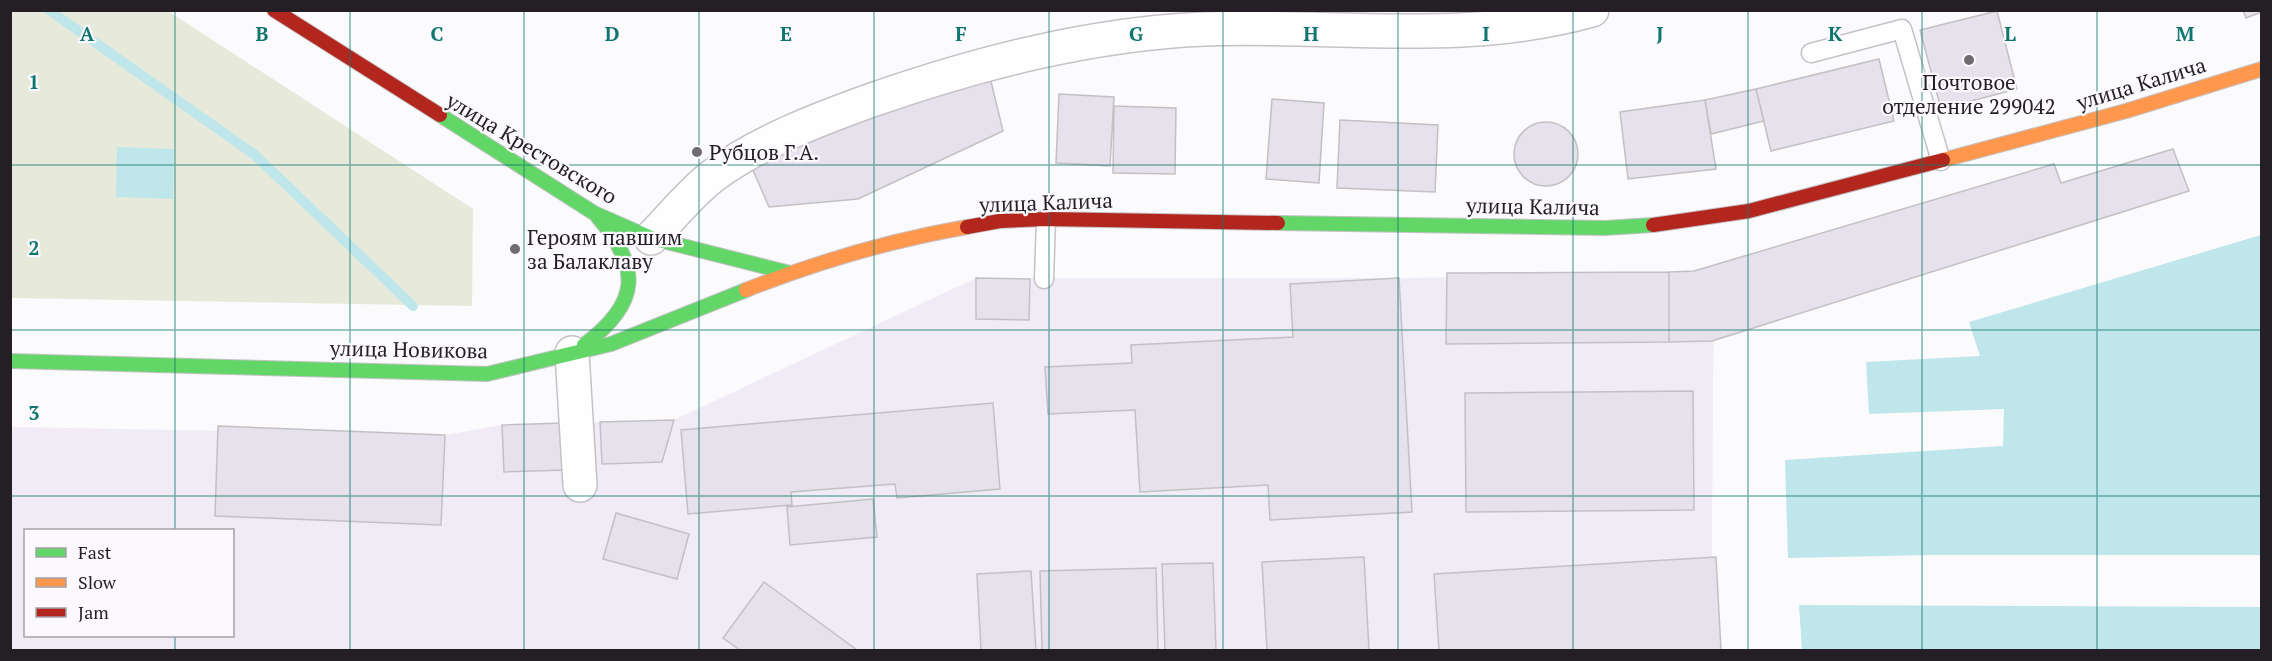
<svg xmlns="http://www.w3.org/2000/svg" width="2272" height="661" font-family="'PT Serif',serif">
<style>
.built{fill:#f0ebf4;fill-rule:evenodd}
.green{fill:#e7eadb}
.water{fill:#bfe6ea}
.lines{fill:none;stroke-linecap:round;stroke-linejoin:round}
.stream{stroke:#bfe6ea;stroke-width:10}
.building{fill:#e6e1ea;stroke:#c3c0c4;stroke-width:1.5}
.lane-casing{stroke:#c5c2c7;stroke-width:21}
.street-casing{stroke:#c5c2c7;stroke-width:36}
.fast-casing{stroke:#c5c2c7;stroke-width:16}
.slow-casing{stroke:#c5c2c7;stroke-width:16}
.jam-casing{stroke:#c5c2c7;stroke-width:16}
.lane{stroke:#fefeff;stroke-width:18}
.street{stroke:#fefeff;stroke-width:33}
.fast{stroke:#63d668;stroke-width:14}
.slow{stroke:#ff974d;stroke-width:14}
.jam{stroke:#b3261e;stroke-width:14}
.grid{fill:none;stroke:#0f766e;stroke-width:1.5;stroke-opacity:0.55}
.poi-dot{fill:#6f6c70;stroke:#fbf9fd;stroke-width:2}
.labels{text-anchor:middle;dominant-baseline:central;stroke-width:4.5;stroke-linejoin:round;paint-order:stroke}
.poi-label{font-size:21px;fill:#231f25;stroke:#fbf9fd;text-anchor:start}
.street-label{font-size:21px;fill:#231f25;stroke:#fbf9fd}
.grid-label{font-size:20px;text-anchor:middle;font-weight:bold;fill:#0f766e;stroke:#fbf9fd;stroke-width:4.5;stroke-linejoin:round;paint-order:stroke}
</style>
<rect width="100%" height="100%" fill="#fbfafc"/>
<path class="built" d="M1714,274L1711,650H11V427L445,435L502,425L674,420L976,278H1399ZM26,530H232V636H26Z"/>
<path class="green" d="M11,11H168L473,209L472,306L11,298Z"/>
<path class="water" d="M117,147L174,149L173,199L116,197Z
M2261,235V555H1929L1788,558L1785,460L2003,446L2004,409L1869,414L1866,362L1980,356L1969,322Z
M1799,605L2261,607V650H1802Z"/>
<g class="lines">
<path class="stream" d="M49,10L255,155L413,306"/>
</g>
<path class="building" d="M2243,10H2262V12L2246,18Z
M1997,11L2017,89L1941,109L1920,30Z
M1879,59L1894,121L1771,151L1756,89Z
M988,69L1003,131L858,199L769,207L749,161Z
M1756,89L1764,121L1711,134L1705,100Z
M1059,94L1114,97L1110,166L1056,163Z
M1272,99L1324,103L1319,183L1266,179Z
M1705,100L1716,169L1628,179L1620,112Z
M1114,106L1176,108L1175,174L1113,173Z
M1340,120L1438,125L1435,192L1337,188Z
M1514 154a32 32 0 1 1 64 0a32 32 0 1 1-64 0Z
M2173,149L2189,191L1712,341L1669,342V272L1694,271L2054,164L2061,183Z
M1669,272V342L1446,344L1447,273Z
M976,278L1030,279L1029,320L976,319Z
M1399,278L1412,512L1270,520L1268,485L1140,492L1135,410L1048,414L1045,367L1132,363L1131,345L1293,337L1290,284Z
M1693,391L1694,510L1466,512L1465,393Z
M993,403L1000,489L897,498L895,484L791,492L792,505L688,514L681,430Z
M674,420L662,462L602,464L600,422Z
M564,423L566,470L504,472L502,425Z
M218,426L445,435L441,525L215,516Z
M873,499L877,537L790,545L787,507Z
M616,513L689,534L677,579L603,559Z
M1364,557L1369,650H1267L1262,562Z
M1716,557L1721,650H1439L1434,574Z
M1213,563L1216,650H1165L1162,564Z
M1156,568L1158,650H1042L1040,571Z
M1031,571L1036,650H981L977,574Z
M764,582L857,650H740L723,638Z"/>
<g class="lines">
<defs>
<path id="lane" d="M1811,53L1902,29L1941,161
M1044,279L1046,219"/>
<path id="street" d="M651,238C671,218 691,192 714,175C761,141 819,119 872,100C979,63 1090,34 1204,29C1333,24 1465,46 1592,10
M572,353L580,485"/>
<path id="fast" d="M440,115L594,213L651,238L790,273
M1278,223L1605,228L1653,225
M584,345C640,303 642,269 597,216
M10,361L487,374L611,344L746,290"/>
<path id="slow" d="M1943,160L2126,111L2262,69
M746,290C817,262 892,240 967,227"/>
<path id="jam" d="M274,10L440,115
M1653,225L1749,211L1943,160
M967,227L1000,221L1046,219L1278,223"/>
</defs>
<use href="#lane" class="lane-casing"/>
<use href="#street" class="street-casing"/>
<use href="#fast" class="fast-casing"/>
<use href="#slow" class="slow-casing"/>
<use href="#jam" class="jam-casing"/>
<use href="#lane" class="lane"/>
<use href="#street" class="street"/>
<use href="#fast" class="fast"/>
<use href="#slow" class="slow"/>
<use href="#jam" class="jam"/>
</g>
<path class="grid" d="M175,10V530M350,10V650M524,10V650M699,10V650M874,10V650M1049,10V650M1223,10V650M1398,10V650M1573,10V650M1748,10V650M1922,10V650M2097,10V650M10,165H2262M10,330H2262M10,496H2262M175,636V650"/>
<g class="poi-dot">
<circle cx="1969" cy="60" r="6"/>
<circle cx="697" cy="152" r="6"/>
<circle cx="515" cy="249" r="6"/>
</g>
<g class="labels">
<g class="poi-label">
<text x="1969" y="82" text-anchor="middle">Почтовое<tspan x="1969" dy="24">отделение 299042</tspan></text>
<text x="709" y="152">Рубцов Г.А.</text>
<text x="527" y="237">Героям павшим<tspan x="527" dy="24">за Балаклаву</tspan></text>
</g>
<g class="street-label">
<text transform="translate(2141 83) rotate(-17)">улица Калича</text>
<text transform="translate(532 148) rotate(31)">улица Крестовского</text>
<text transform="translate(1046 202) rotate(-2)">улица Калича</text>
<text transform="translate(1533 206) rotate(1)">улица Калича</text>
<text transform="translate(409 349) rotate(1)">улица Новикова</text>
</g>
</g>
<g class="grid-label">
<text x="87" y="41">A</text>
<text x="262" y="41">B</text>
<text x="437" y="41">C</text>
<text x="612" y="41">D</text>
<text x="786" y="41">E</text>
<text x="961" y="41">F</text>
<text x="1136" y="41">G</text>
<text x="1311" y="41">H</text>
<text x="1486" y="41">I</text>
<text x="1660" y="41">J</text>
<text x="1835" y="41">K</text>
<text x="2010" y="41">L</text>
<text x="2185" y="41">M</text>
<text x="34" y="89">1</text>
<text x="34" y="255">2</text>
<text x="34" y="420">3</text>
</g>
<rect width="2272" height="661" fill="none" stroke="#231f25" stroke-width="24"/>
<rect x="24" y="529" width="210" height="108" fill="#fbf9fd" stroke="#a5a2a7" stroke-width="1.5"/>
<rect x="36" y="548" width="30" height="9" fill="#63d668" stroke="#a5a2a7" stroke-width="1.5"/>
<text x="78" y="559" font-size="18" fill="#231f25">Fast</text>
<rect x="36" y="578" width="30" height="9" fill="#ff974d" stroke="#a5a2a7" stroke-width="1.5"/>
<text x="78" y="589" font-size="18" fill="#231f25">Slow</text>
<rect x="36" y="608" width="30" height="9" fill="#b3261e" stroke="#a5a2a7" stroke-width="1.5"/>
<text x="78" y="619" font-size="18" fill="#231f25">Jam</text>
</svg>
